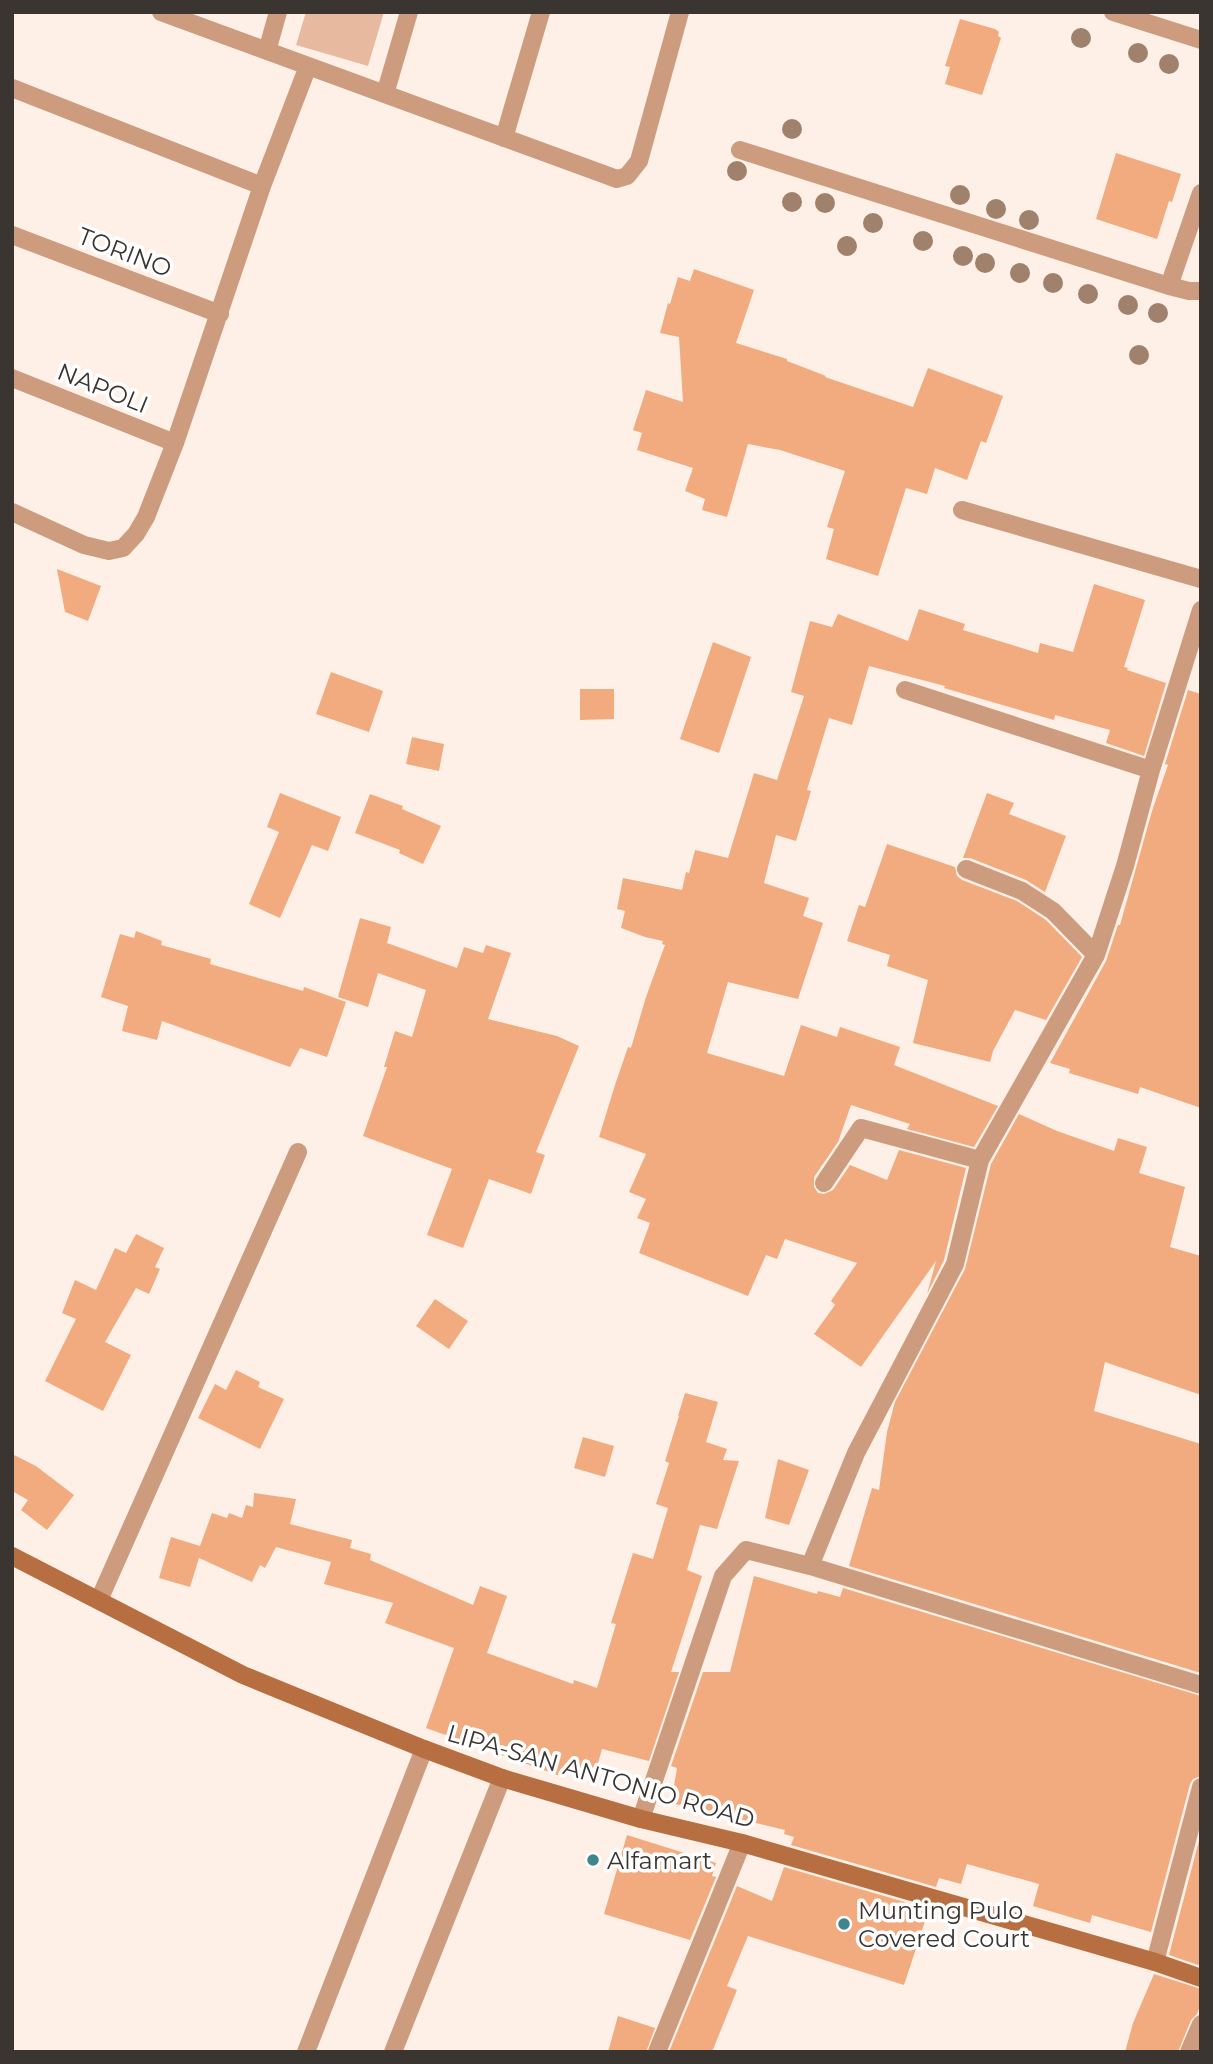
<svg xmlns="http://www.w3.org/2000/svg" width="1213" height="2064" font-family="Montserrat,sans-serif">
<style>
.green{fill:#e7baa0}
.building{fill:#f2aa7f}
.lines{fill:none;stroke-linecap:round;stroke-linejoin:round}
.street{stroke:#cd9b7d;stroke-width:18}
.secondary{stroke:#b76e41;stroke-width:18}
.tree{fill:#a0816b}
.poi-dot{fill:#3e868b;stroke:#fff;stroke-width:2.5}
.labels{text-anchor:middle;dominant-baseline:central;stroke-width:7;stroke-linejoin:round;paint-order:stroke}
.street-label{font-size:24px;fill:#3b3532;stroke:#fff}
.poi-label{font-size:24px;fill:#3b3532;stroke:#fff;text-anchor:start}
</style>
<rect width="100%" height="100%" fill="#fff0e7"/>
<path class="green" d="M306,12H384L368,66L296,45Z"/>
<path class="building" d="M960,19L995,29L999,32L998,36L1001,38L982,95L945,84L950,67L945,66Z
M1116,153L1181,174L1172,202L1169,201L1157,239L1096,219Z
M694,269L754,290L736,343L787,359V361L826,376L825,377L910,406L913,407L928,368L1003,396L986,443L981,441L967,480L935,468L927,494L906,488L878,576L826,559L834,529L827,527L845,471L780,450L748,444L727,517L702,510L705,499L685,491L693,468L637,450L642,433L633,430L646,390L683,402L679,337L660,333L668,303L670,304L678,277L690,281Z
M57,569L101,586L88,621L65,612Z
M1094,584L1145,600L1124,667L1128,668L1127,670L1166,683L1144,756L1106,743L1110,730L1055,715L1054,720L944,688L945,686L869,666L852,725L829,718L807,790L811,791L796,841L776,835L764,883L809,898L803,916L823,923L798,999L728,982L707,1053L784,1076L801,1025L837,1037L840,1027L900,1047L894,1065L998,1106L974,1147L907,1129L910,1124L851,1105L838,1142L814,1177V1187L818,1193L824,1194L833,1190L850,1165L887,1180L899,1150L966,1168L944,1260L927,1294L936,1261L861,1367L814,1334L835,1305L831,1301L857,1263L785,1239L777,1259L766,1255L748,1296L639,1253L650,1223L637,1218L646,1199L629,1192L646,1154L599,1137L615,1085L628,1047L631,1048L646,997L665,945L662,944L663,941L645,937L621,928L625,911L617,909L623,878L682,890L686,872L689,873L695,850L728,858L754,773L777,780L804,696L791,692L810,621L832,627L838,614L908,641L919,609L965,624L963,630L1038,653L1040,643L1073,652Z
M713,642L751,657L719,753L680,739Z
M331,672L383,691L369,732L316,714Z
M580,689H614V719L580,720Z
M1188,690L1201,694V1108L1140,1087L1138,1094L1069,1073L1070,1069L1050,1063L1106,961L1118,925H1120L1152,811L1168,765L1165,764Z
M412,737L444,744L439,771L406,764Z
M280,793L341,817L328,851L312,845L280,918L249,904L279,832L267,827Z
M987,793L1014,803L1009,814L1066,836L1045,892L1026,880L970,858H963Z
M370,794L403,806L402,809L441,826L423,864L399,853L400,850L355,833Z
M887,844L955,867L957,876L962,880L1017,901L1046,920L1082,957L1046,1020L1015,1010L993,1051L990,1062L913,1043L928,980L887,966L890,955L847,941L859,905L865,907Z
M360,918L391,927L387,943L457,968L464,947L483,953L486,945L511,953L488,1019L557,1036L579,1046L536,1152L545,1155L531,1194L489,1179L463,1248L427,1235L452,1169L363,1136L387,1067H384L395,1031L412,1037L426,990L378,973L368,1007L338,997Z
M136,931L162,941L161,945L211,959L210,964L303,991L304,987L346,1002L327,1057L300,1048L290,1067L162,1021L157,1040L122,1031L128,1006L101,997L120,934L134,938Z
M1019,1114L1057,1131L1114,1151L1118,1138L1147,1147L1139,1173L1185,1187L1170,1247L1201,1256V1395L1105,1362L1094,1411L1201,1444V1673L849,1566L872,1488L879,1490L887,1432L895,1402L965,1269L991,1164Z
M136,1234L164,1248L155,1267L160,1269L149,1294L136,1288L105,1342L131,1355L103,1411L45,1381L76,1319L62,1313L75,1280L96,1290L115,1248L126,1253Z
M435,1299L468,1321L449,1349L416,1326Z
M236,1370L260,1382L258,1387L284,1399L260,1449L198,1418L215,1384L226,1390Z
M685,1393L718,1402L706,1442L727,1449L723,1460L739,1461L717,1529L700,1525L687,1570L702,1576L671,1672H679L649,1761L602,1749L594,1777L562,1768L560,1776L426,1728L454,1648L385,1623L393,1603L324,1584L331,1562L276,1547L265,1568L260,1565L252,1582L199,1558L190,1587L159,1578L171,1537L200,1546L212,1513L227,1518L229,1513L242,1518L246,1505L253,1507L254,1493L296,1499L290,1524L352,1540L350,1548L371,1554L370,1560L473,1605L480,1586L507,1596L487,1653L573,1684L574,1680L597,1688L616,1624L611,1623L633,1553L653,1559L668,1508L656,1504L669,1463L665,1461L679,1416H678Z
M583,1437L614,1446L605,1477L574,1468Z
M12,1454L36,1466L74,1495L47,1530L21,1510L28,1500L12,1491Z
M778,1459L809,1470L789,1525L765,1518Z
M754,1576L817,1594L818,1591L840,1597L843,1588L1201,1696V1776L1193,1779L1190,1784L1151,1932L1092,1915L1090,1923L1033,1906L1039,1884L967,1864L961,1884L939,1878L936,1887L791,1845L794,1837L784,1834L785,1830L671,1803L677,1768L671,1766L703,1672H730Z
M1201,1833V1966L1169,1955Z
M627,1835L716,1863L712,1876L716,1877L690,1940L604,1914Z
M784,1867L929,1909L904,1985L748,1936L727,1986L737,1990L712,2052H669L737,1886L772,1901Z
M1154,1974L1201,1989V2003L1197,2014L1191,2020L1178,2052H1125L1133,2023Z
M618,2016L655,2028L646,2052H608Z"/>
<g class="lines">
<path class="street" d="M161,12L617,179L627,176L639,161L680,12
M1113,12L1201,40
M267,51L278,12
M12,88L262,186
M385,94L409,12
M504,138L541,12
M740,150L1169,286L1189,291H1201
M12,235L220,314
M1169,286L1201,193
M12,378L175,443
M962,510L1201,579
M12,512L84,545L109,551L123,548L136,534L146,517L175,443L262,186L308,66
M905,690L1151,770
M966,869L1022,891L1053,911L1096,955
M824,1183L861,1128L980,1160
M810,1566L856,1453L955,1264L980,1160L1096,955L1125,866L1151,770L1201,610
M99,1600L298,1152
M641,1819L723,1576L746,1550L810,1566L1201,1685
M1155,1962L1201,1787
M306,2052L424,1749
M393,2052L502,1778
M657,2052L742,1843
M1189,2052L1201,2024"/>
<path class="secondary" d="M12,1556L243,1675L424,1749L502,1778L641,1819L742,1843L1155,1962L1201,1978"/>
</g>
<g class="tree">
<circle cx="1081" cy="38" r="10"/>
<circle cx="1138" cy="53" r="10"/>
<circle cx="1169" cy="64" r="10"/>
<circle cx="792" cy="129" r="10"/>
<circle cx="737" cy="171" r="10"/>
<circle cx="960" cy="195" r="10"/>
<circle cx="792" cy="202" r="10"/>
<circle cx="825" cy="203" r="10"/>
<circle cx="996" cy="209" r="10"/>
<circle cx="1029" cy="220" r="10"/>
<circle cx="873" cy="223" r="10"/>
<circle cx="923" cy="241" r="10"/>
<circle cx="847" cy="246" r="10"/>
<circle cx="963" cy="256" r="10"/>
<circle cx="985" cy="263" r="10"/>
<circle cx="1020" cy="273" r="10"/>
<circle cx="1053" cy="283" r="10"/>
<circle cx="1088" cy="294" r="10"/>
<circle cx="1128" cy="305" r="10"/>
<circle cx="1158" cy="313" r="10"/>
<circle cx="1139" cy="355" r="10"/>
</g>
<g class="poi-dot">
<circle cx="593" cy="1860" r="7"/>
<circle cx="844" cy="1924" r="7"/>
</g>
<g class="labels">
<g class="street-label">
<text transform="translate(125 252) rotate(21)">TORINO</text>
<text transform="translate(103 388) rotate(22)">NAPOLI</text>
<text transform="translate(601 1776) rotate(16)">LIPA-SAN ANTONIO ROAD</text>
</g>
<g class="poi-label">
<text x="607" y="1860">Alfamart</text>
<text x="858" y="1910">Munting Pulo<tspan x="858" dy="28">Covered Court</tspan></text>
</g>
</g>
<rect width="1213" height="2064" fill="none" stroke="#3b3532" stroke-width="28"/>
</svg>
